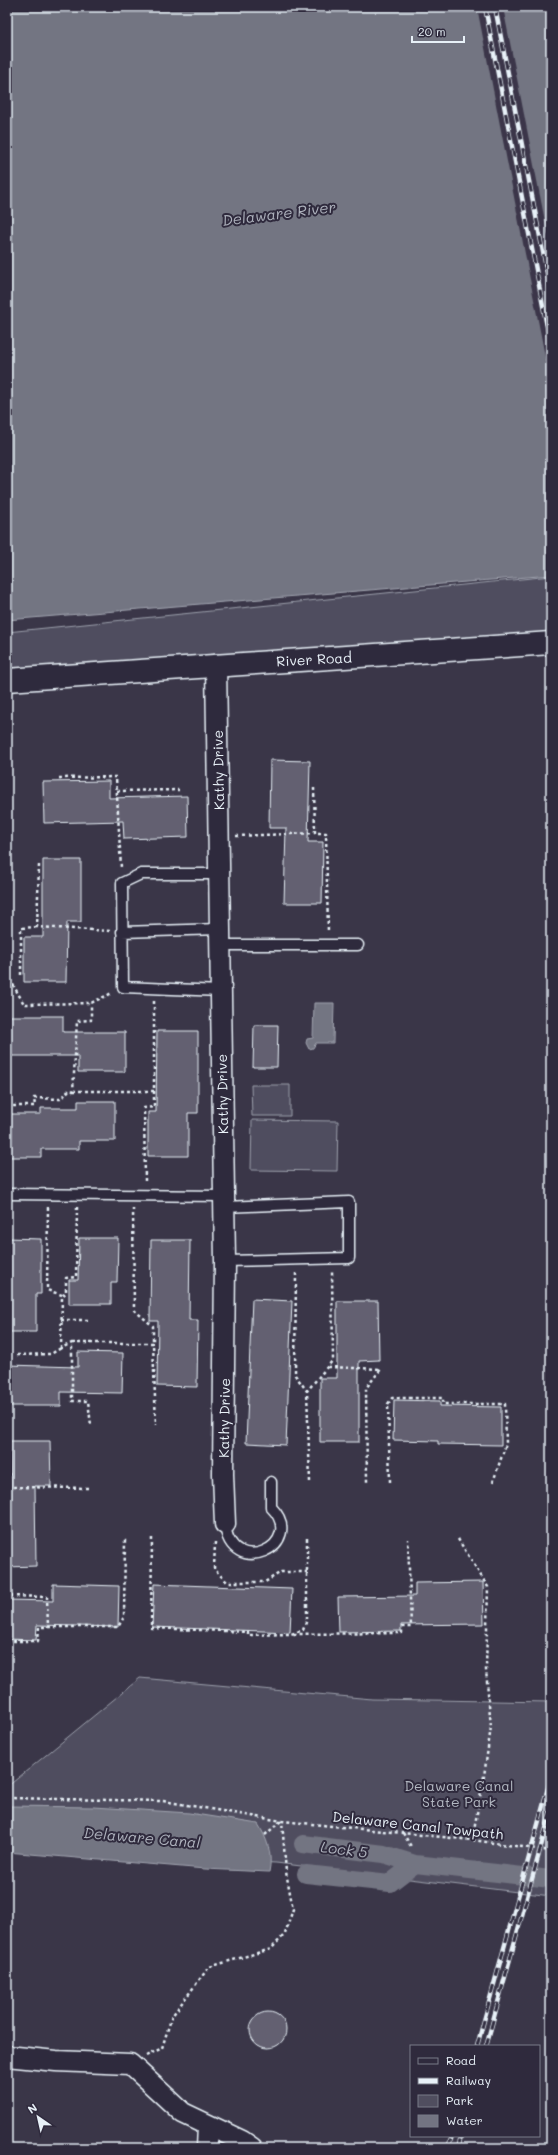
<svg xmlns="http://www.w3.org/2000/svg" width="558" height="2155" font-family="Mali,sans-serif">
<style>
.green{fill:#504e5f;stroke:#9ca0ac}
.water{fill:#737482;stroke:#a2a6b1}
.pier{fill:#3a3648}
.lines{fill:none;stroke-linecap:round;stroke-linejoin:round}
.canal{stroke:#737482;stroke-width:18}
.building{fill:#636171;stroke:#e8f1f8}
.lane-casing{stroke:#e8f1f8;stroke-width:13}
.street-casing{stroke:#e8f1f8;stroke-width:23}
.secondary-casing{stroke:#e8f1f8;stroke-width:25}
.path{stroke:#e8f1f8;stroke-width:2.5;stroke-dasharray:3 3;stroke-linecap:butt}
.lane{stroke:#2f2a3d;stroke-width:10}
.street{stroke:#2f2a3d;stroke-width:20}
.secondary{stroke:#2f2a3d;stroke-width:22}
.rail-casing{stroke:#e8f1f8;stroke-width:4.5}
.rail{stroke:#2f2a3d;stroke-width:3;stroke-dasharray:9;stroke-linecap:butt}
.labels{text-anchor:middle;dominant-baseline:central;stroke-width:4;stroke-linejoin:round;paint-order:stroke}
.street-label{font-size:14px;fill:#e8f1f8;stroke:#2f2a3d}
.park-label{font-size:14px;fill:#b3b8c2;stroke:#2f2a3d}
.water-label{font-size:15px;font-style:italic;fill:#aeb2bd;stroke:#2f2a3d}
</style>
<rect width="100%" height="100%" fill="#3a3648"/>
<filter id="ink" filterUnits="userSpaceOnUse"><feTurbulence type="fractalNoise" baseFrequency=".025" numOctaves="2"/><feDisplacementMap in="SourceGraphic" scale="8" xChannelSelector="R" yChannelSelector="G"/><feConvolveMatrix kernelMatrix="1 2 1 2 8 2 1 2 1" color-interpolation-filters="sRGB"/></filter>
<g filter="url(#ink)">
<path class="green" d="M551,576V643L7,680V632Z
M251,1085H290V1116H252Z
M252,1120L338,1121L337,1171L251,1170Z
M140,1678L372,1699L551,1702V1896L276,1863L7,1851V1787Z"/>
<path class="water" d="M7,7H551V575L7,620Z
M314,1003H334L333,1043H316L313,1048L309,1049L306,1043L307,1039L313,1038Z
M7,1806L94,1807L189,1813L258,1824C267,1838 273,1855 269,1872L205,1869L7,1852Z"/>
<path class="pier" d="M477,7H503L551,252V387Z"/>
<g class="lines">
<path class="canal" d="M303,1844L384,1854L415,1864L551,1879
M306,1874L390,1883L415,1864"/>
</g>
<path class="building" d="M270,760L310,761L308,842H323L322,903H284L286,828H269Z
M109,781V798L187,796L188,837L124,839L123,821L44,823L43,782Z
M43,860H81V922H67L66,982H24V937H43Z
M7,1016H63V1032H125V1072H78V1056H7Z
M254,1025H278L277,1067H253Z
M157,1031H198V1113H188V1156H148V1112H156Z
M78,1101H115V1141H79V1149H41V1157H7V1114H41V1108H78Z
M7,1238L41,1239V1294H36V1332H7Z
M79,1238H118L117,1282H111V1304H69V1280H78Z
M151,1240H190L189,1320H198L197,1387L157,1386L158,1321H150Z
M252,1299L292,1301L286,1445L246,1443Z
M337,1301H378L379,1360L359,1361V1442H320V1378H337Z
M78,1352L123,1353L122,1393L61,1392V1406H7V1365L78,1367Z
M394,1400L440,1401V1406L501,1407V1445L438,1444V1441L393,1440Z
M10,1441H50L51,1486H35L36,1566L7,1567V1501H11Z
M483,1582L484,1624L401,1625V1631L339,1632L338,1597L415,1596V1583Z
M53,1584L119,1586L118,1627L37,1625L36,1640L7,1639V1600L53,1601Z
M154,1584L292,1589L290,1632L152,1627Z
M250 2030a18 18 0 1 1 36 0a18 18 0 1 1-36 0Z"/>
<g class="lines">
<defs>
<path id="lane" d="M219,874H141L122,883L123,987L221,991
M122,932L220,929
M220,945H358
M7,1194L224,1196
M224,1207L349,1202V1258L225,1261
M225,1524C230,1581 309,1545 271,1507V1482"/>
<path id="street" d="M216,665L225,1261L223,1474L225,1524
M7,2056L56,2061L130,2064L183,2113L242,2141L252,2148
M207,2148L208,2126"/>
<path id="secondary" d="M7,680L551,643"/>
</defs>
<use href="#lane" class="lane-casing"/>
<use href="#street" class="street-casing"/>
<use href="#secondary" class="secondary-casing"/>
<path class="path" d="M59,778L116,777L121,868
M314,788L315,833H326L328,933
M117,791L179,790
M236,836L315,833
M39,865L37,927L110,931
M7,974L24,1004L91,1003L112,993
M21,975V928L37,927
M73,1091H154V1001
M7,1106H35L34,1098L61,1099L69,1090L73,1091L77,1021L91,1020V1003
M145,1181L144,1108L154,1107V1091
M48,1207L47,1290L62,1295
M77,1207L76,1277L66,1278V1293L62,1296L61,1348L72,1343V1401H88L91,1425
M133,1208L134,1310L153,1326V1343
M296,1273L295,1375L307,1391
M61,1320H89
M72,1343H153L156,1425
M17,1355L51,1354L61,1348
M328,1367L381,1369L366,1388L367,1482
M310,1482L307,1391L333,1360L332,1271
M390,1482L388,1404L392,1398H443V1404H505L506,1444L493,1482
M7,1487L90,1488
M152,1538L151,1628L248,1632V1635L291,1634
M307,1538V1620L303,1630L291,1634L402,1633V1627H411L408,1539
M458,1539L488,1587L486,1670L491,1727L484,1776L472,1840
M215,1542L214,1569L227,1582H265L281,1572H307
M10,1596L47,1597L48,1627
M7,1641H38L39,1627H118L124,1617L125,1538
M7,1798L163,1801L282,1821L472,1840L551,1851
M403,1833L412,1848
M265,1835L281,1821
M146,2056L162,2048L172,2016L209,1967L271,1949L285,1934L293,1909L286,1872L282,1821"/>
<use href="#lane" class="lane"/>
<use href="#street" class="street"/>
<use href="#secondary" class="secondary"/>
<defs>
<path id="rail" d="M485,7L551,347
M495,7L551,293
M477,2046L551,1777
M486,2046L551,1810
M448,2148L452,2136
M458,2148L461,2136"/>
</defs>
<use href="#rail" class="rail-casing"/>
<use href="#rail" class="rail"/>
</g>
</g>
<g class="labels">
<g class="street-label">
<text transform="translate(314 659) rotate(-3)">River Road</text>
<text transform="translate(218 770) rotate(-91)">Kathy Drive</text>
<text transform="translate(222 1094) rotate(-91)">Kathy Drive</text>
<text transform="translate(224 1418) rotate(-89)">Kathy Drive</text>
<text transform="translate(418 1825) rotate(6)">Delaware Canal Towpath</text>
</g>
<g class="park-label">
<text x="459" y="1785">Delaware Canal<tspan x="459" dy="16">State Park</tspan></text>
</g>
<g class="water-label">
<text transform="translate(279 213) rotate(-7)">Delaware River</text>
<text transform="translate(142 1837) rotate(5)">Delaware Canal</text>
<text transform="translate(344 1849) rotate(7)">Lock 5</text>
</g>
</g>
<rect width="558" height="2155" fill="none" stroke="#2f2a3d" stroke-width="24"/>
<rect x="12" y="12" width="534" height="2131" fill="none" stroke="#e8f1f8" stroke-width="1.5" filter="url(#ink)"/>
<rect x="410" y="2045" width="130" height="92" fill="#2f2a3d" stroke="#797a88"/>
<rect x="418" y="2058" width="20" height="6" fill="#2f2a3d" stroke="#797a88"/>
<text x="446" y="2065" font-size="12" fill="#e8f1f8">Road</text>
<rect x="418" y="2078" width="20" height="6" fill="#e8f1f8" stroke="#797a88"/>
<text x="446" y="2085" font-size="12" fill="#e8f1f8">Railway</text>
<rect x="418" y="2095" width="20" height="12" fill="#504e5f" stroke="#797a88"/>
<text x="446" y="2105" font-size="12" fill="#e8f1f8">Park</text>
<rect x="418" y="2115" width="20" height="12" fill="#737482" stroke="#797a88"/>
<text x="446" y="2125" font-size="12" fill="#e8f1f8">Water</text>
<g transform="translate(38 2117) rotate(326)" stroke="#2f2a3d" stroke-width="3" paint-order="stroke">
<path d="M0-3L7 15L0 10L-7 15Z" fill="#e8f1f8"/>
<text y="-6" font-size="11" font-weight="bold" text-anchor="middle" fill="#e8f1f8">N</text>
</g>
<path d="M412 36v6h52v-6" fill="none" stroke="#e8f1f8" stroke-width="2"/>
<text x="418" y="36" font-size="12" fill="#e8f1f8" stroke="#2f2a3d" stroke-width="3" paint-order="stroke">20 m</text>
</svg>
